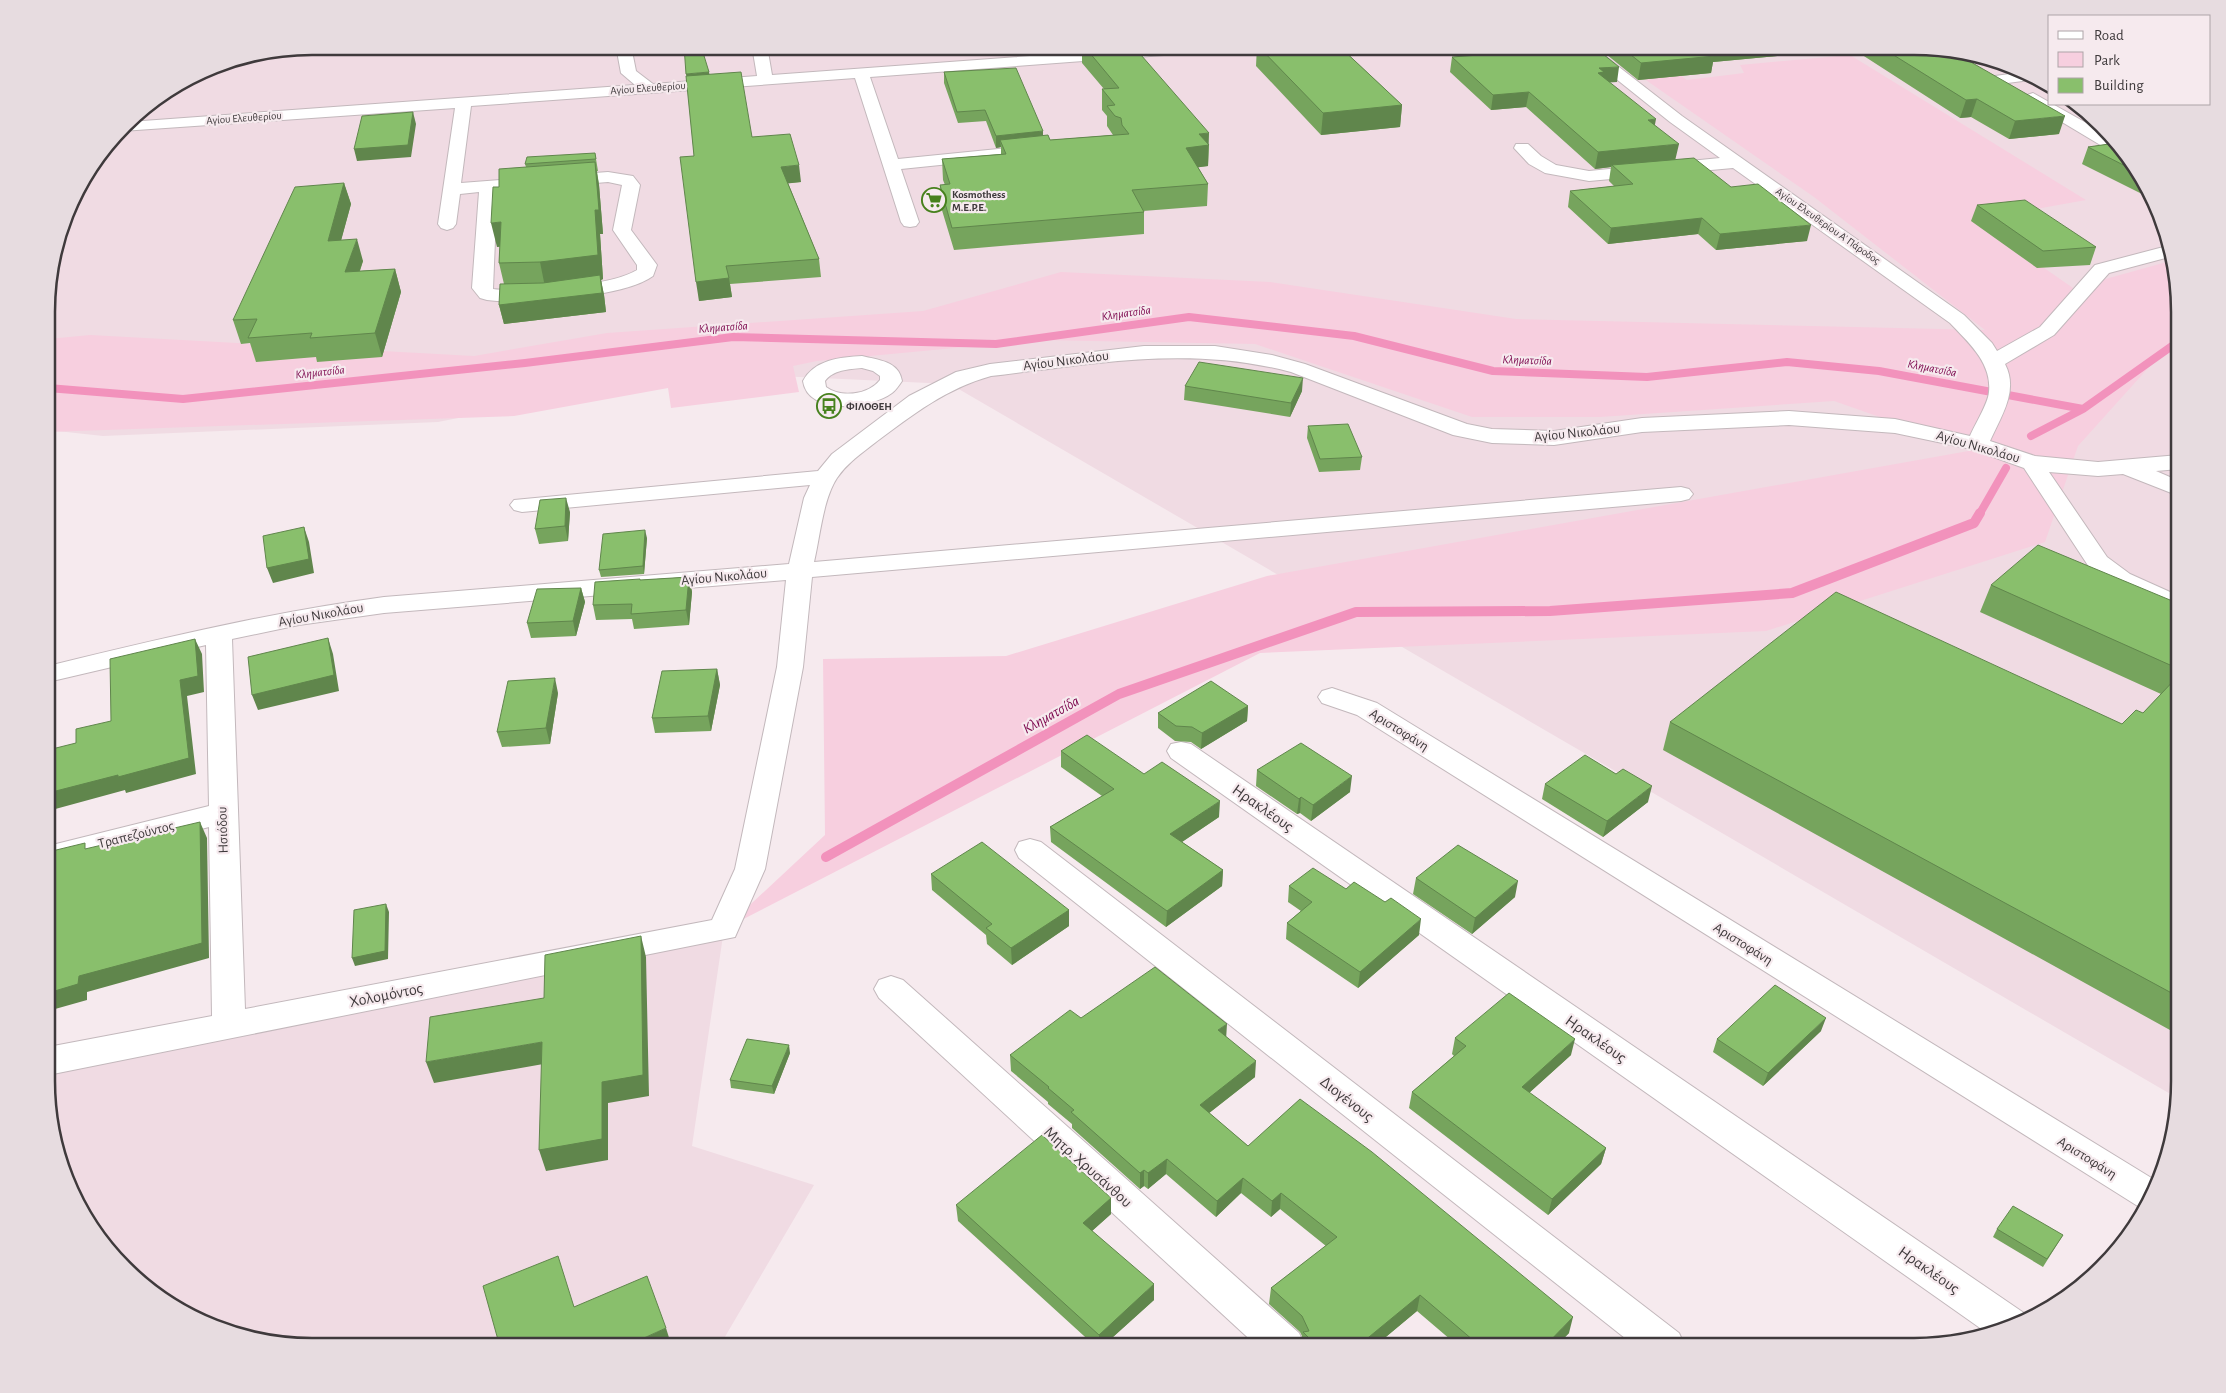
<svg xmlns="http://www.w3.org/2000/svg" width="2226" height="1393" font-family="'Alegreya Sans',sans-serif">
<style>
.built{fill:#f0dbe3}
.green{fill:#f7cfdf}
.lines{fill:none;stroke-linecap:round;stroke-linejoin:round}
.stream-far1{stroke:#f292bc;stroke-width:8}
.stream{stroke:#f292bc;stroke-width:10}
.minor-casing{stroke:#c3b8bc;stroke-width:2}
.minor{fill:#fff;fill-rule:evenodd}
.wall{fill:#76a45d}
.shaded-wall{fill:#60864c}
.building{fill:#89bf6c;stroke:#60864c}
.labels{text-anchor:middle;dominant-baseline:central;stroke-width:4.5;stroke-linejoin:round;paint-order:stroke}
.far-street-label{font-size:11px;fill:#3f3a3c;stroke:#f6eaee}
.far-poi-label{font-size:11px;font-weight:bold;fill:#3f3a3c;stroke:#f6eaee;text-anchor:start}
.far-water-label{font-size:12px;font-style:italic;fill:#7b054c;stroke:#f6eaee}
.street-label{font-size:14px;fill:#3f3a3c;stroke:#f6eaee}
.water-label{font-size:15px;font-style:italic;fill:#7b054c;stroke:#f6eaee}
.near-street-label{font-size:16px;fill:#3f3a3c;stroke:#f6eaee}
.rim{fill:none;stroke:#3f3a3c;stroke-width:2.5}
</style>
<rect width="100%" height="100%" fill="#f6eaee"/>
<path class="built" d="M312,46H1915L1999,60L2050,85V104H2077L2102,124L2144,179L2171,243L2179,295V1099L950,384L691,372L438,422L103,436L48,430V277L74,194L136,112L210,66Z
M724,929L692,1146L814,1185L719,1347H311L227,1333L164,1302L91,1229L60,1167L48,1116V1051Z"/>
<path class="green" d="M1850,55L2086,200L1975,220L2073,288L2174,260L2179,295V345L2168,346L2078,446L2045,542L1766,631L1260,653L724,929L825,835L823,659L1006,656L1267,576L1974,450L1834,401L1600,417H1472L1255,344L1038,340L817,361L793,366L799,392L671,408L668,388L514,416L48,432V339L90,335L474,356L607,333L923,311L1061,272L1270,282L1516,319L1985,330L1814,197L1630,69L1660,62L1687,80L1744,73L1740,65Z"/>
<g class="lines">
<path class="stream-far1" d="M48,388L183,399L525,363L733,337L996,344L1189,317L1354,336L1493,371L1647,377L1787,362L1879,371L2083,409L2179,341
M2031,436L2083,409
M1979,515L2006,468"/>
<path class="stream" d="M826,857L1119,694L1356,612L1550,611L1792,593L1974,523L1980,513"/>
<defs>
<path id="minor" d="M616,46H631L636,71L653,84L757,76L752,46H767L772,75L1166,46H1238L1231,50L870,77L898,159L1037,145L1043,146L1045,150L1043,154L1037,155L901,169L919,222L916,226L910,227L904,226L901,222L855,78L471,106L461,183L608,172L633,176L640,185L631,230L657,265L653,276C625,297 522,305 487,300L480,298L472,288L479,192L460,194L456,224L453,228L447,230L441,228L438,224L455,108L122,131L129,122L635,85L621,73ZM608,182L622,185L613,230L637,265V270C612,286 523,293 493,289L497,191Z
M1575,46H1592L1682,116L1964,315L1992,343L1997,351L2040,327L2095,265L2171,245L2173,256L2109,273L2054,335L2005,364C2019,391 2001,416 1990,441L2035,456L2098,462L2179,455V469L2156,471L2179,481V496L2123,474L2098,476L2049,472L2107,557L2130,574L2179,596V614L2170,611L2112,584L2089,567L2024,468L1971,449L1895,433L1789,425L1642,432L1554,445L1492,443L1453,435L1291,372C1189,345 1093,364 991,376C947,388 912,415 876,442C862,453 847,463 837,478C823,499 820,537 814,562L1681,487L1689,489L1693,494L1689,499L1681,501L812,577L803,667L765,869L735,937L48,1075V1047L212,1016L209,827L48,868V846L209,806L206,645L48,682V666C160,639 271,612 384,597L789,564L804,498L810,485L522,512L514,510L510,505L514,500L818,471L832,454L909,396L956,372L990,364L1144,346H1215L1272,355L1305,364L1467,424L1492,429L1554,431L1642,418L1789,411L1895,419L1970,436C1975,424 1988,404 1989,392C1992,363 1969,343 1950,323L1733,168L1589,181L1545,173L1529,164L1514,148L1516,144H1528L1541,156L1556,165L1589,171L1720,158L1670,122ZM786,580L777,667L735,869L712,920L245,1009L232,639L299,625L384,613Z
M2024,72L2038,79L2000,84L1995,82L1992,79L1995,76Z
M2033,93L2113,138L2116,142L2114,146H2102L2027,101L2025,98L2027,95Z
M862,356C878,360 899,361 902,381C899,385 896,390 892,393C871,409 808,416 803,381C814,360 840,357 862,356ZM862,368L873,371L880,376V380C868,395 841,398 826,387L825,381C833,370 849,369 862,368Z
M1332,688L1377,703L2158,1182L2144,1210L1357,715L1322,703L1318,697L1322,691Z
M1181,742L1191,744L2024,1313L2027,1320L1990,1335L1171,758L1167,751L1171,744Z
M1030,839L1041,842L1679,1333L1685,1346H1635L1019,858L1015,850L1019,842Z
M891,976L903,980L1299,1333L1305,1346H1257L879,998L874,989L879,980Z"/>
</defs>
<use href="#minor" class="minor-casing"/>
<use href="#minor" class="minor"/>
</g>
<path class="wall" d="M1082,46H1137L1141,55L1209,145L1208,166L1198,167L1208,184L1207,206L1143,211L1144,212V234L954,250L941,207L940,185H945L943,180L942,159L1001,154V147L996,148L986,121L958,123L944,83V72L1043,136L1050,140L1113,135L1107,126V116L1102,110V89H1104L1082,63Z
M1257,46H1339L1402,105L1400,127L1321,135L1256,66Z
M1450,46H1593L1617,82H1609L1654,125L1675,160L1731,187L1807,241L1716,250L1698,234L1608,244L1568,207L1570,191L1614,186L1609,181L1611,167L1595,169L1526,107L1491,110L1450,72L1452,57L1461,56Z
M1596,46H1915L2059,134L2009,139L1971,117L1960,118L1853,49L1713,62L1711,73L1638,80Z
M709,72V75L752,137L801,182L788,183L819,259L821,277L730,284L732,297L699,301L694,156L687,76Z
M2116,143L2144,179L2151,195L2146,196L2082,164L2088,147Z
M595,153L598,171H597L599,185L603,234H600L603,279L601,280L604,295L606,312L504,324L499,305L504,284L499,263L500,246L497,247L499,187L526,167L525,164Z
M344,183L351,204L341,240L363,261L360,271L395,269L401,292L382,357L317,362L316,357L256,362L250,343L241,344L233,320Z
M1977,205L2096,247L2090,265L2037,268L1971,221Z
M1185,386L1302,391L1290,417L1184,400Z
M1308,426L1362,457L1360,470L1319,472L1307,438Z
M570,512L568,541L539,544L535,529Z
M647,538L644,574L601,577L599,570Z
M689,577L692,592L689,625L634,629L632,619L596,620L593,605L640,580Z
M1991,585L2170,600L2179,592V1035L1663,750L1670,722L2122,724L2143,713L2161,694L1980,612Z
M581,588L585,602L576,636L531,638L527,623Z
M717,669L720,685L711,731L655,733L652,718Z
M558,693L550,744L502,747L497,732Z
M1248,706L1247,721L1201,749L1191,742L1175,741L1158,728V713Z
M1061,751L1144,774L1219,817L1182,842L1223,870L1222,886L1166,927L1051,842L1050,827L1102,796L1061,767Z
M1257,770L1350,792L1311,821L1300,813L1297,814L1256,786Z
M1545,784L1648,802L1603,837L1542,799Z
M931,874L1069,910V926L1012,965L987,944L986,935L932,890Z
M1416,878L1515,897L1472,934L1413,894Z
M1289,886L1346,889L1385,902L1419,935L1358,988L1286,939L1287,923L1301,911L1288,902Z
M1081,1018L1226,1037L1255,1077L1209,1113L1248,1146L1569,1333L1556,1346H1458L1417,1311L1375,1346H1301L1302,1336L1300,1332L1269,1304L1271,1288L1326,1246L1280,1209L1271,1217L1241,1193L1216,1217L1166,1174L1148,1189L1144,1186L1140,1189L1072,1128V1124L1048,1104V1102L1011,1071L1010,1055Z
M1821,1031L1763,1086L1713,1052L1717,1039Z
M1455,1038L1571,1055L1529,1093L1606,1148L1601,1164L1548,1215L1409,1108L1412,1092L1454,1056L1452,1054Z
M790,1053L774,1094L731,1088L730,1080Z
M1111,1198V1214L1092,1231L1154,1300L1103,1346H1095L958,1221L956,1205Z
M1997,1229L2063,1235L2043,1267L1993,1237Z"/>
<path class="shaded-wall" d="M1711,46H1854L1853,49L1713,62L1711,73L1638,80L1641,63L1702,47Z
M1619,67L1617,82L1602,83L1595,88L1599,68Z
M709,72L710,78L687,79L686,74Z
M1529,92L1526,107L1491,110L1493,95Z
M1977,99L1971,117L1960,118L1966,100Z
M1402,105L1400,127L1321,135L1323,113Z
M413,112L416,124L411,157L357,161L354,149Z
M2065,116L2059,134L2009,139L2015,121Z
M1656,119L1653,135L1648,120Z
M1043,131V143L1000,140L1001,147L996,148V136Z
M1209,133L1208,166L1186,169V148L1199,134Z
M1679,144L1675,161L1612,165L1611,167L1595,169L1598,152Z
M595,162L599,185L603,234H600L603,279L601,280L604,295L606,312L504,324L499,305L545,287L540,262L595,210Z
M799,165L801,182L783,184L781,167Z
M344,183L351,204L335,263L328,241Z
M2149,189L2151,195L2146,196Z
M1702,218L1698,234L1608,244L1611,228Z
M501,222L506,246L497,247L491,223Z
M1811,225L1807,241L1716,250L1720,234Z
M357,239L363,261L351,295L345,272Z
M395,269L401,292L382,357L375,333Z
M729,278L732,297L699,301L696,282Z
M1303,378L1302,391L1290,417L1291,403Z
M48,459L51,465L50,498H48Z
M566,498L570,512L568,541L565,526Z
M304,527L309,542L314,573L273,583L267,568Z
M645,530L647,538L644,574L643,566Z
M689,577L692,592L689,625L686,610Z
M581,588L585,602L576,636L573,621Z
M328,638L333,654L339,691L258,710L252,695Z
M195,639L202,654L204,692L187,696L196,774L126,793L125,790L48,811V793L180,680Z
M717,669L720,685L711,731L708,716Z
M555,678L558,693L550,744L546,728Z
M1248,706L1247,721L1201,749L1202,733Z
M1352,776L1350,792L1311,821L1313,805Z
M1652,786L1648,802L1603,837L1607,821Z
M1301,797L1300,813L1297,814L1299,799Z
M1220,801L1219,817L1170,850V834Z
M200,822L207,838L209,958L87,992V1000L48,1011V993L79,976Z
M1223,870L1222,886L1166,927L1167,911Z
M1518,881L1515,897L1472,934L1475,918Z
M386,904L389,912L388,959L355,966L352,958Z
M1069,910V926L1012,965L1011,948Z
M1421,919L1419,935L1358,988L1360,972Z
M641,936L646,957L649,1096L608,1103V1160L546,1171L539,1150L602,1082Z
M1826,1018L1821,1031L1763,1086L1768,1073Z
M1227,1024L1226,1040L1218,1030Z
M1575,1039L1571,1055L1518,1103L1522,1087Z
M542,1042L549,1063L434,1083L426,1062Z
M789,1045L790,1053L774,1094L772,1086Z
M1256,1061L1255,1077L1199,1121L1200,1105Z
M1606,1148L1601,1164L1548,1215L1552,1199Z
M1167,1159L1166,1174L1148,1189V1173Z
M1144,1170V1186L1140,1189V1173Z
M1243,1178L1241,1193L1216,1217L1217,1201Z
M1281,1193L1280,1209L1271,1217L1272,1201Z
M1111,1198V1214L1083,1239V1223Z
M1154,1284V1300L1103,1346H1099V1335Z
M1420,1295L1417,1311L1375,1346H1358Z
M1573,1317L1569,1333L1556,1346H1545Z
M666,1328L671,1344L665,1347H624Z"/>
<path class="building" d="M684,46H701L709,72L686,74Z
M1084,46H1137L1141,55L1209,133L1199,134L1209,145L1186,148L1208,184L1132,190L1144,212L952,228L940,185L950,184L942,159L1006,154L1000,140L1048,135L1050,140L1129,134L1122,125L1121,118L1115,116L1107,106L1115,105L1102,89L1119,88Z
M1258,46H1339L1402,105L1323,113Z
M1469,46H1593L1619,67L1599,68L1604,72L1598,73L1656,119L1648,120L1679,144L1598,152L1529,92L1493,95L1452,57L1479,55Z
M1620,46H1711L1702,47L1715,56L1641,63Z
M1879,46H1915L1955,53L2065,116L2015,121L1977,99L1966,100Z
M1016,68L1043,131L996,136L985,110L957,112L944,72Z
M741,72L752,137L790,134L799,165L781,167L819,259L726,266L729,278L696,282L680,157L694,156L686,76Z
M413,112L408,145L354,149L362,116Z
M2116,143L2139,173L2088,147Z
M595,153L596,159L525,164L527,157Z
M1694,158L1731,187L1758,184L1811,225L1720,234L1702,218L1611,228L1570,191L1633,184L1612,165Z
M595,162L599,210H595L598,255L540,262L499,263L501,222L491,223L493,187H499V169Z
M344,183L328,241L357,239L345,272L395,269L375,333L310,338L312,333L248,338L257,319L233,320L295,187Z
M2025,200L2096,247L2043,251L1977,205Z
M600,275L602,293L499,305L500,284L543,283Z
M1199,362L1303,378L1291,403L1185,386Z
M1348,424L1362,457L1320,459L1308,426Z
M566,498L565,526L535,529L540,500Z
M304,527L309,559L267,568L263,536Z
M645,530L643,566L599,570L603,534Z
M2038,545L2170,600L2179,592V669L1991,585Z
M689,577L686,610L631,614L632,604L593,605L595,582L640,579V580Z
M581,588L573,621L527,623L537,589Z
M1836,592L2122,724L2136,710L2143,713L2179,675V997L1670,722Z
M328,638L334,675L252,695L248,657Z
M195,639L198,676L180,680L189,758L118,777V775L48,793V750L76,743V729L111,721L110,659Z
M717,669L708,716L652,718L662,671Z
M555,678L546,728L497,732L508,681Z
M1211,681L1248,706L1202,733L1192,727L1176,726L1158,713Z
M1087,735L1144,774L1162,762L1220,801L1170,834L1223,870L1167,911L1050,827L1114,789L1061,751Z
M1301,743L1352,776L1313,805L1301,797L1299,799L1257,770Z
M1585,755L1616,774L1623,769L1652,786L1607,821L1545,784Z
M200,822L202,943L79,976L78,984L48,993V852L85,843V849Z
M982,842L1069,910L1011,948L986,928L992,924L931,874Z
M1458,845L1518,881L1475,918L1416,878Z
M1313,868L1346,889L1354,882L1385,902L1391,898L1421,919L1360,972L1287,923L1312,902L1289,886Z
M386,904L385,951L352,958L354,910Z
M641,936L643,1075L602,1082V1139L539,1150L542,1042L426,1062L430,1017L544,998L545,955Z
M1155,967L1227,1024L1218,1030L1256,1061L1200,1105L1248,1146L1300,1099L1372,1152L1573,1317L1545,1346H1480L1420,1295L1358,1346H1317L1303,1332L1309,1331L1302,1316L1271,1288L1337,1237L1281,1193L1272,1201L1243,1178L1217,1201L1167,1159L1148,1173L1144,1170L1140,1173L1071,1112L1074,1110L1048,1088L1049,1087L1010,1055L1070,1010L1081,1018Z
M1775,985L1826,1018L1768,1073L1717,1039Z
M1509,993L1575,1039L1522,1087L1606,1148L1552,1199L1412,1092L1466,1046L1455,1038Z
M747,1039L789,1045L772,1086L730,1080Z
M1042,1135L1111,1198L1083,1223L1154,1284L1099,1335L956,1205Z
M2013,1206L2063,1235L2047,1259L1997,1229Z
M558,1256L574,1307L647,1276L666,1328L624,1347H500L483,1286Z"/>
<defs>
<symbol id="supermarket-ring" viewBox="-11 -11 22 22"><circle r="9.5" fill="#f6eaee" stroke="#47811d" stroke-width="1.5"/><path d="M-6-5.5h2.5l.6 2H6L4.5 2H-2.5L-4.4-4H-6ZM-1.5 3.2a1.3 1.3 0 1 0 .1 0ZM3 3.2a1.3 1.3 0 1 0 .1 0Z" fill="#47811d"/></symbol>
<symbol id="bus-ring" viewBox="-11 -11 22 22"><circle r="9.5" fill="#f6eaee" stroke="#47811d" stroke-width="1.5"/><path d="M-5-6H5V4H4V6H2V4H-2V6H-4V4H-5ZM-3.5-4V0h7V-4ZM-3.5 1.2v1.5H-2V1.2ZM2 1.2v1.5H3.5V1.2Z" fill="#47811d"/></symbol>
</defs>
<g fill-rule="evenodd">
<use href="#supermarket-ring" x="920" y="186" width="28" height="28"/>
<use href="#bus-ring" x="815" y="392" width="28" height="28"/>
</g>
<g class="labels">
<g class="far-street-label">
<text transform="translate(648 88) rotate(-4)">Αγίου Ελευθερίου</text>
<text transform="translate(244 118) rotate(-4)">Αγίου Ελευθερίου</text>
<text transform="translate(1828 226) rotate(35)">Αγίου Ελευθερίου Α' Πάροδος</text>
</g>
<g class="far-poi-label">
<text x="952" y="194">Kosmothess<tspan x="952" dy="13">M.E.P.E.</tspan></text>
<text x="846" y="406">ΦΙΛΟΘΕΗ</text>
</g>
<g class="far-water-label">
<text transform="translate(1126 313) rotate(-8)">Κληματσίδα</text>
<text transform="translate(723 327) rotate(-4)">Κληματσίδα</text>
<text transform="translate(1527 360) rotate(2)">Κληματσίδα</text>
<text transform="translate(1932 368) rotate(11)">Κληματσίδα</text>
<text transform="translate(320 372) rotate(-6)">Κληματσίδα</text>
</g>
<g class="street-label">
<text transform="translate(1066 361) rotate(-7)">Αγίου Νικολάου</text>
<text transform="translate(1577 433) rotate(-6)">Αγίου Νικολάου</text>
<text transform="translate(1978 447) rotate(16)">Αγίου Νικολάου</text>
<text transform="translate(724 577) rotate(-5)">Αγίου Νικολάου</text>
<text transform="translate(321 615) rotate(-10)">Αγίου Νικολάου</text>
<text transform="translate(1399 730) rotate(32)">Αριστοφάνη</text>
<text transform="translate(223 830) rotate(-92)">Ησιόδου</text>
<text transform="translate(136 835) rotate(-14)">Τραπεζούντος</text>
<text transform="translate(1743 944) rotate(32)">Αριστοφάνη</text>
<text transform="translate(2087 1158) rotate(32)">Αριστοφάνη</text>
</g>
<g class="water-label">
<text transform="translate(1051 715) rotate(-29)">Κληματσίδα</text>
</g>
<g class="near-street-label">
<text transform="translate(1263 808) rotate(35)">Ηρακλέους</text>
<text transform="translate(386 995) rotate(-11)">Χολομόντος</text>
<text transform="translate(1596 1039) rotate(35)">Ηρακλέους</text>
<text transform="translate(1347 1099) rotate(38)">Διογένους</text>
<text transform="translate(1088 1167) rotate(42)">Μητρ. Χρυσάνθου</text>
<text transform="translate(1929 1270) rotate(35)">Ηρακλέους</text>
</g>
</g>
<path d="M0 0H2226V1393H0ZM312 55H1914A257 257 0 0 1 2171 312V1081A257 257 0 0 1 1914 1338H312A257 257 0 0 1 55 1081V312A257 257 0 0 1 312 55Z" fill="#e7dce0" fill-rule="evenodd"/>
<path class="rim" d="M312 55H1914A257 257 0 0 1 2171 312V1081A257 257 0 0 1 1914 1338H312A257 257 0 0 1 55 1081V312A257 257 0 0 1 312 55Z"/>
<rect x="2048" y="15" width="162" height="90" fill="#f6eaee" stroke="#ada4a7"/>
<rect x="2058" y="31" width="25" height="8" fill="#ffffff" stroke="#ada4a7"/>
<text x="2094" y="40" font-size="15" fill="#3f3a3c">Road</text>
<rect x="2058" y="52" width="25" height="15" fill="#f7cfdf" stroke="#ada4a7"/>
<text x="2094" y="65" font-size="15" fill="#3f3a3c">Park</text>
<rect x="2058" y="78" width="25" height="15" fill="#89bf6c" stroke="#ada4a7"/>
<text x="2094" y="90" font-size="15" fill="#3f3a3c">Building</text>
</svg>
